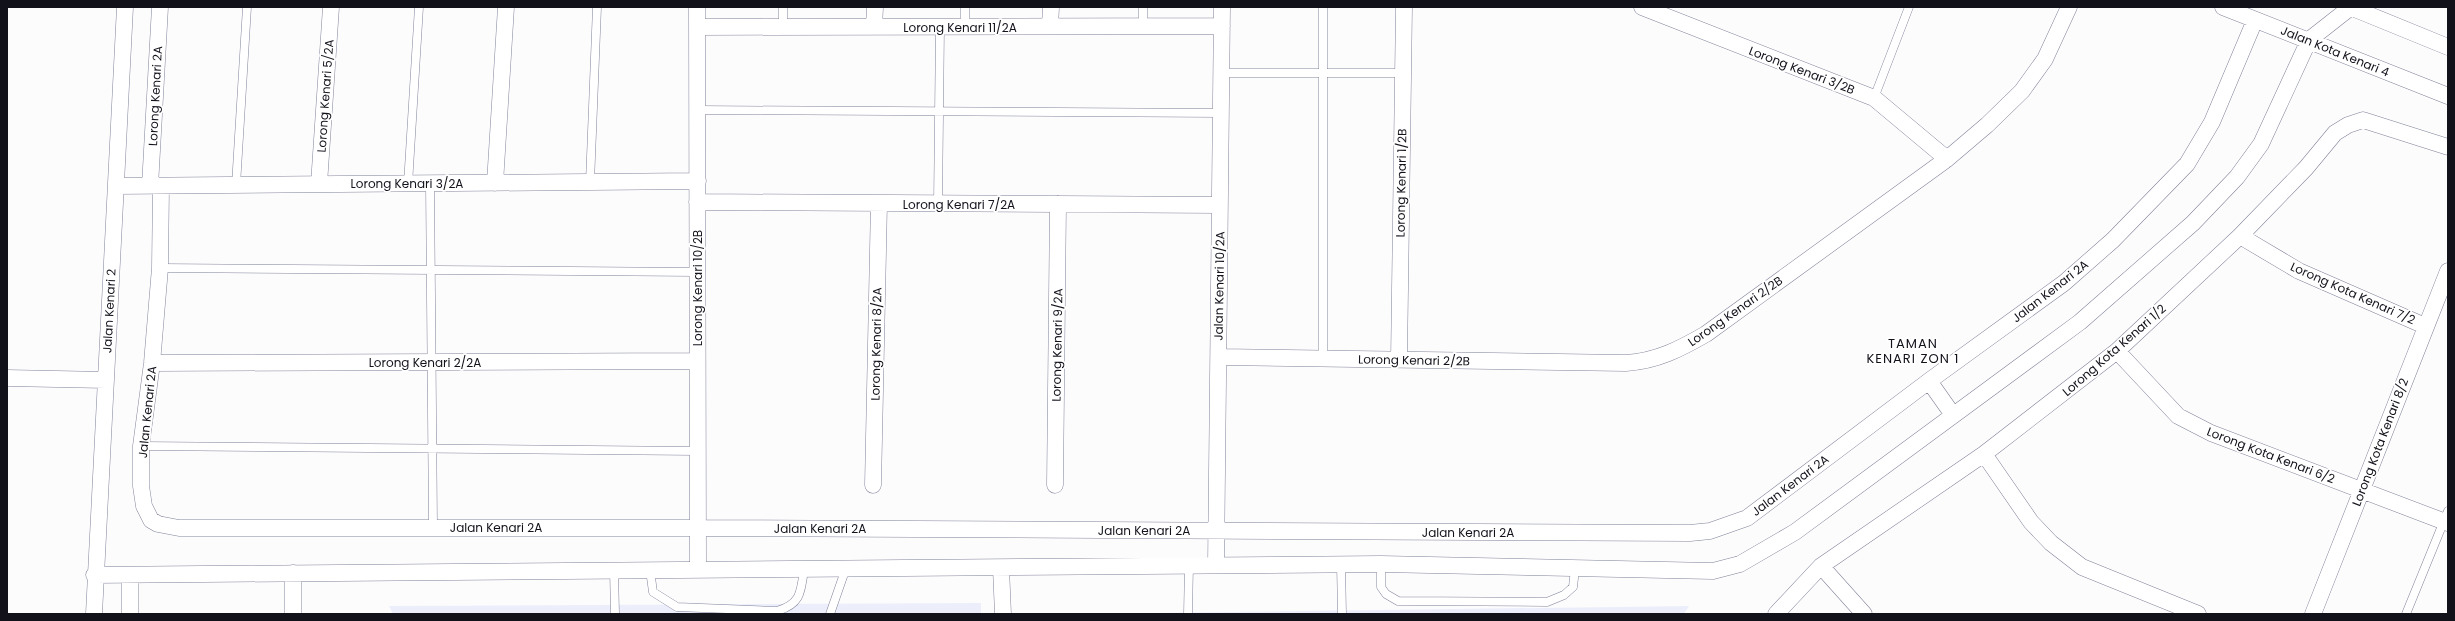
<svg xmlns="http://www.w3.org/2000/svg" width="2455" height="621" font-family="Poppins,sans-serif">
<style>
.built{fill:#eceefb}
.lines{fill:none;stroke-linecap:round;stroke-linejoin:round}
.service-casing{stroke:#80839a;stroke-width:9}
.minor-casing{stroke:#80839a;stroke-width:17}
.service{stroke:#fff;stroke-width:8}
.minor{stroke:#fff;stroke-width:16}
.labels{text-anchor:middle;dominant-baseline:central;stroke-width:3.5;stroke-linejoin:round;paint-order:stroke}
.street-label{font-size:12px;fill:#11121a;stroke:#fff}
.neighbourhood-label{font-size:13px;letter-spacing:1px;fill:#11121a;stroke:#fff}
</style>
<rect width="100%" height="100%" fill="#fcfcfc"/>
<path class="built" d="M981,603V614H393L389,606Z
M1689,606L1684,614H1071Z"/>
<g class="lines">
<defs>
<path id="service" d="M1143,7V26
M783,27V7
M965,27V7
M1222,73H1403
M1874,98L1909,7
M697,110L1221,113
M590,182L597,7
M430,183L433,527
M408,184L419,7
M236,185L247,7
M938,204L940,27
M160,268L697,272
M1323,358V7
M141,446L697,451
M1341,564L1342,614
M1381,564V587L1386,594L1398,601L1547,602L1564,595L1573,587L1575,569
M614,570L615,614
M650,570L653,592L677,607L777,611C801,604 801,592 804,569
M830,614L846,568
M1188,614L1189,565
M2406,614L2448,511"/>
<path id="minor" d="M697,7L698,570
M1642,7L1874,98L1947,159
M2223,7L2448,96
M2350,7L2448,47
M1050,26L1051,7
M697,27L1222,26
M874,27L875,7
M495,183L506,7
M319,184L331,7
M116,186L698,181
M150,186L160,7
M161,186L160,268L152,363L141,446V486L144,506L151,520L158,524L179,528H698L1690,533L1710,531L1747,518L1929,381L2064,283L2113,240L2187,164L2212,122L2255,20
M697,202L1220,205
M2240,236L2299,271L2425,326
M2117,351L2178,416L2211,433L2448,523
M1219,357L1626,363C1657,361 1680,349 1706,334L1947,159L1987,125L2022,91L2045,59L2069,7
M1399,360L1404,7
M152,363L697,361
M7,378L106,380
M1929,381L1953,415
M1984,454L2031,522L2051,543L2082,567L2198,614
M873,485L879,203
M1055,485L1058,204
M1216,565L1222,7
M1821,566L1864,614
M1001,568L1003,614
M293,573V614
M94,575L1381,564L1713,571L1740,564L1795,532L2080,322L2193,223L2237,177L2261,144L2309,40L2351,7
M130,575V614
M94,614L125,7
M1776,614L1821,566L1984,454L2117,351L2240,236L2306,168L2335,133L2348,125L2363,120L2448,147
M2313,614L2448,271"/>
</defs>
<use href="#service" class="service-casing"/>
<use href="#minor" class="minor-casing"/>
<use href="#service" class="service"/>
<use href="#minor" class="minor"/>
</g>
<g class="labels">
<g class="street-label">
<text x="960" y="27">Lorong Kenari 11/2A</text>
<text transform="translate(2335 51) rotate(22)">Jalan Kota Kenari 4</text>
<text transform="translate(1802 70) rotate(21)">Lorong Kenari 3/2B</text>
<text transform="translate(155 96) rotate(-87)">Lorong Kenari 2A</text>
<text transform="translate(325 96) rotate(-86)">Lorong Kenari 5/2A</text>
<text x="407" y="183">Lorong Kenari 3/2A</text>
<text transform="translate(1401 183) rotate(-89)">Lorong Kenari 1/2B</text>
<text x="959" y="204">Lorong Kenari 7/2A</text>
<text transform="translate(1219 286) rotate(-89)">Jalan Kenari 10/2A</text>
<text transform="translate(697 288) rotate(-90)">Lorong Kenari 10/2B</text>
<text transform="translate(2050 291) rotate(-38)">Jalan Kenari 2A</text>
<text transform="translate(2353 293) rotate(24)">Lorong Kota Kenari 7/2</text>
<text transform="translate(109 311) rotate(-87)">Jalan Kenari 2</text>
<text transform="translate(1735 311) rotate(-35)">Lorong Kenari 2/2B</text>
<text transform="translate(876 344) rotate(-89)">Lorong Kenari 8/2A</text>
<text transform="translate(1057 345) rotate(-89)">Lorong Kenari 9/2A</text>
<text transform="translate(2114 350) rotate(-41)">Lorong Kota Kenari 1/2</text>
<text transform="translate(1414 360) rotate(1)">Lorong Kenari 2/2B</text>
<text x="425" y="362">Lorong Kenari 2/2A</text>
<text transform="translate(147 412) rotate(-84)">Jalan Kenari 2A</text>
<text transform="translate(2380 442) rotate(-69)">Lorong Kota Kenari 8/2</text>
<text transform="translate(2271 455) rotate(21)">Lorong Kota Kenari 6/2</text>
<text transform="translate(1790 485) rotate(-37)">Jalan Kenari 2A</text>
<text x="496" y="527">Jalan Kenari 2A</text>
<text x="820" y="528">Jalan Kenari 2A</text>
<text x="1144" y="530">Jalan Kenari 2A</text>
<text x="1468" y="532">Jalan Kenari 2A</text>
</g>
<g class="neighbourhood-label">
<text x="1913" y="343">TAMAN<tspan x="1913" dy="15">KENARI ZON 1</tspan></text>
</g>
</g>
<rect width="2455" height="621" fill="none" stroke="#11121a" stroke-width="16"/>
</svg>
